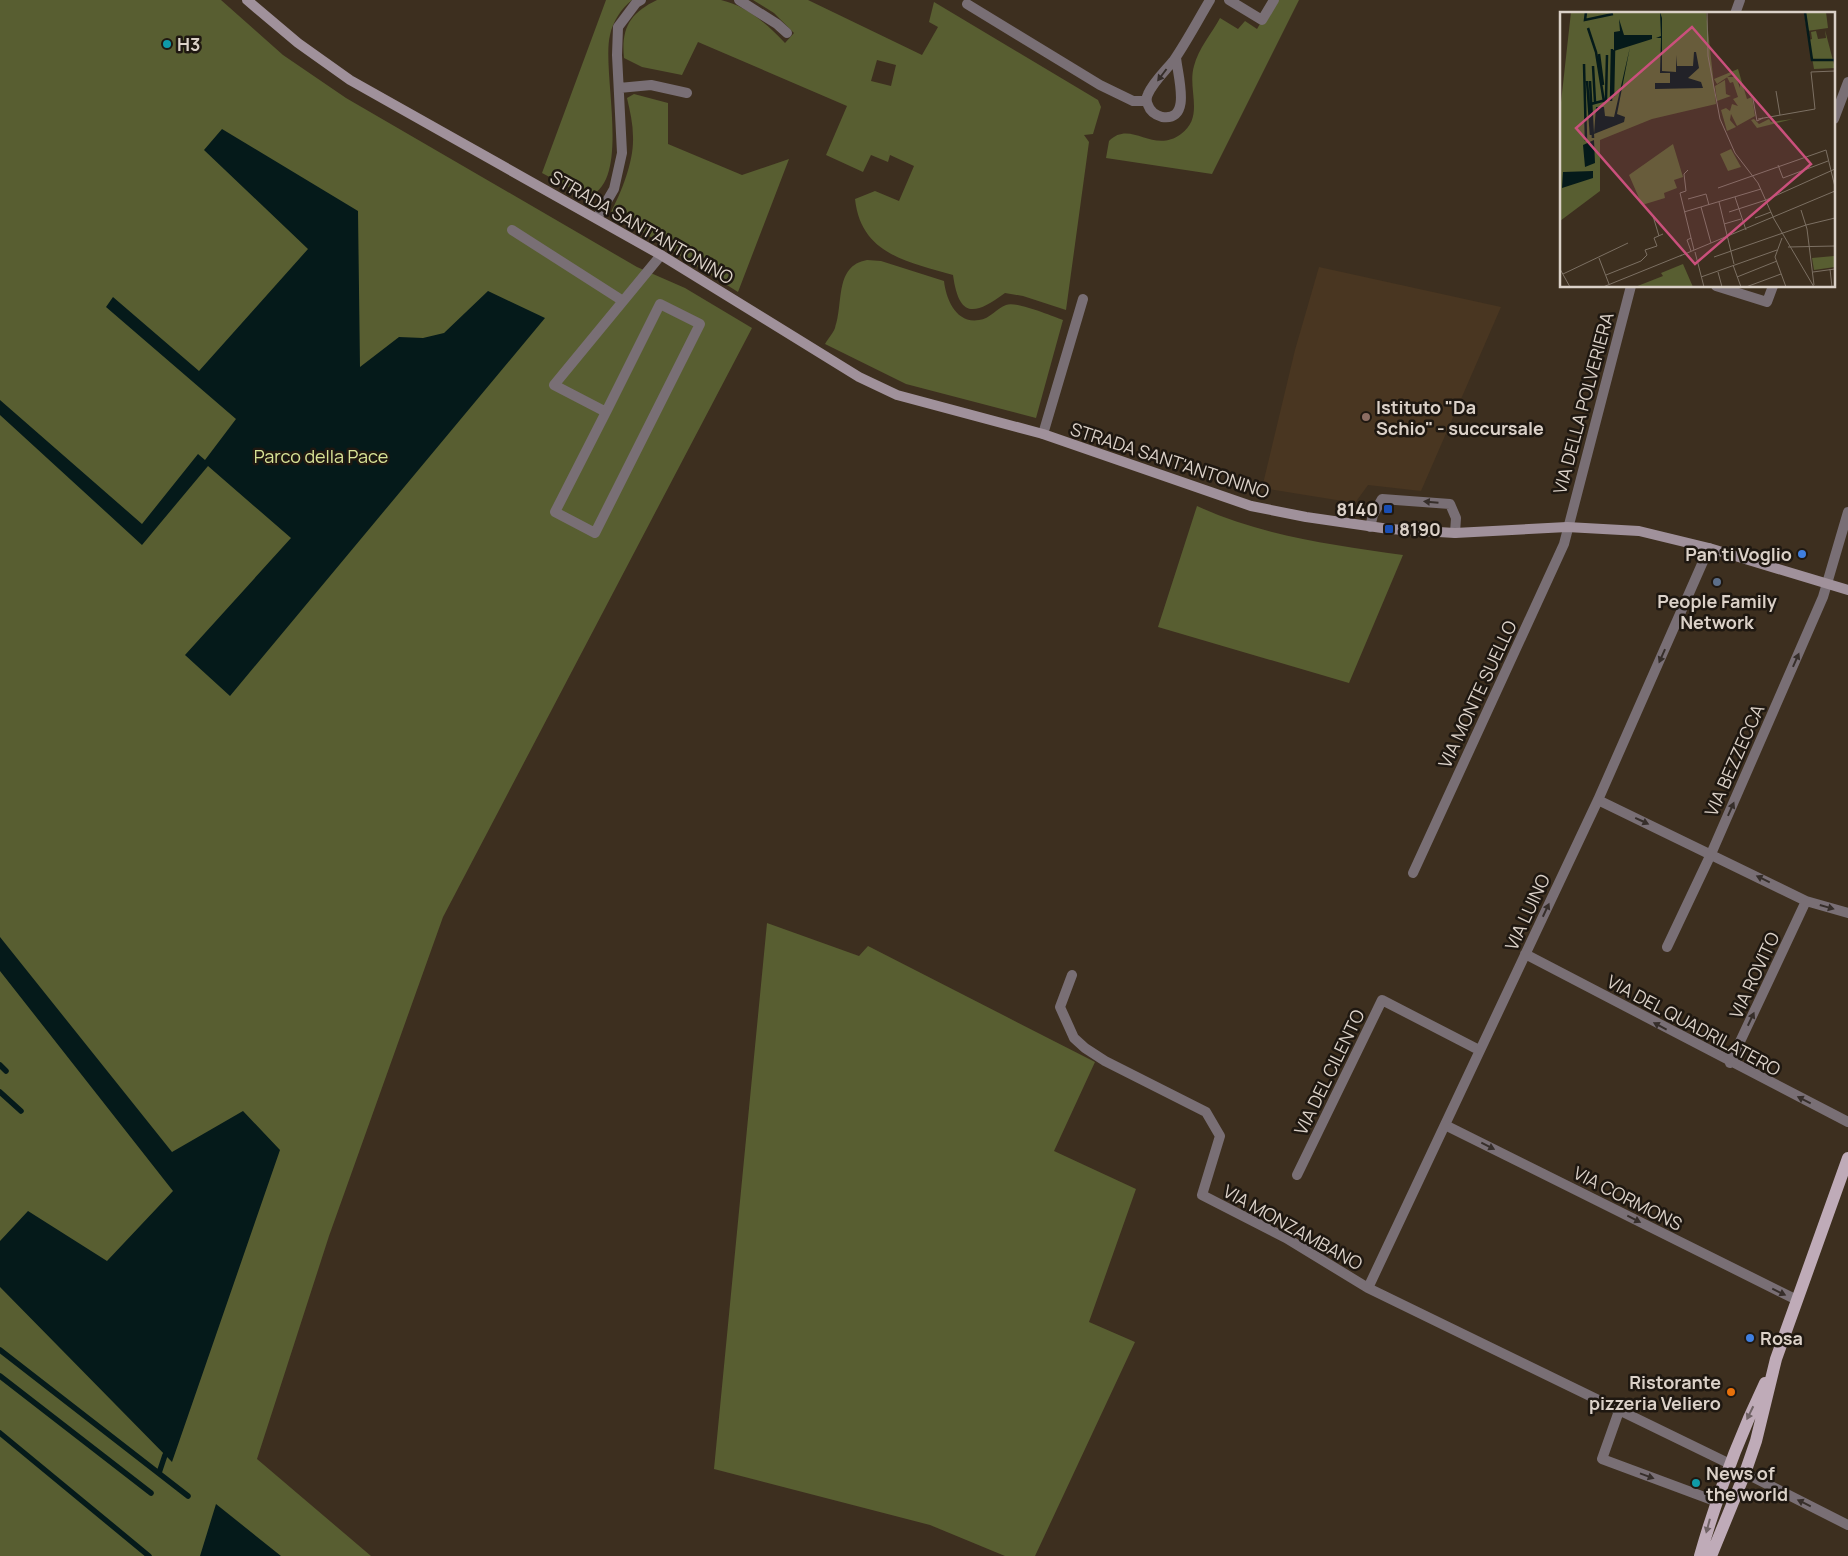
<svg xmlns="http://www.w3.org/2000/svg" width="1848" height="1556" font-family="Manrope,sans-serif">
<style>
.built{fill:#493621}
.green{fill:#585e31;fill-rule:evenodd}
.water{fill:#051a1a}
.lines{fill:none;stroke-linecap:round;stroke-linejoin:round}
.stream{stroke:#051a1a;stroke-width:5.5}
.service{stroke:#796f75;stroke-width:10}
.minor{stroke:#796f75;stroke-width:10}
.secondary{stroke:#a0919b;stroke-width:10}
.primary{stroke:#bfabb8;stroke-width:12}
.oneway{fill:#362e2a}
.oneway2{fill:#6f6264}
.culture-dot{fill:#0f9aa8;stroke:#1f1811;stroke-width:2}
.education-dot{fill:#8d6e63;stroke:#1f1811;stroke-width:2}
.transit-dot{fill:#1a4fb4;stroke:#1f1811;stroke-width:2}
.shop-dot{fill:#3f7fe0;stroke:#1f1811;stroke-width:2}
.service-dot{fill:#5c6f8a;stroke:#1f1811;stroke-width:2}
.food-dot{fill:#e8710a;stroke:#1f1811;stroke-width:2}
.labels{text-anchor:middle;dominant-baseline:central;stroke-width:5;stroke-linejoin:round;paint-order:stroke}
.poi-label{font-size:18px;font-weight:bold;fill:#dbd1c8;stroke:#1f1811;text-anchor:start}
.street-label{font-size:18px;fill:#dbd1c8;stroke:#1f1811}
.park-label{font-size:18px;fill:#d8e397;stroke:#1f1811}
.inset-river{fill:none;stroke:#051a1a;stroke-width:2.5}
.inset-road{fill:none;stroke:#7c7063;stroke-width:1}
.view{fill:#ca507c;fill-opacity:0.15;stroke:#ca507c;stroke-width:2.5}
.inset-edge{fill:none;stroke:#dbd1c8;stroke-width:2.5}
</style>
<rect width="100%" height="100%" fill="#3d2f1f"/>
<path class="built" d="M1319,267L1501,307L1421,491L1368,485L1355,503L1262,488L1295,350Z"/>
<path class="green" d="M0,0H221L283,55L346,98L637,267L685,288L752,328L443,917L329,1236L257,1459L371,1556H0Z
M606,0H632C621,9 613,21 610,35C601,72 633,184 587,197L542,173Z
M657,0H721C747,6 767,24 785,43L794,33L774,13L753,0H808L922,55L938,27L929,22L934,2L1098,100L1101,107L1093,134L1084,135L1089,142L1066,310L1023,296L1005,293C974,316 959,318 953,275C909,262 861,255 855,199L875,191L899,201L914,166L890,155L888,162L871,155L863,172L826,155L847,106L698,42L682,75L642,67L624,58C621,28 630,13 657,0ZM877,60L896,65L891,86L871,81Z
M1274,0H1299L1212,174L1106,158L1109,141C1131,119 1153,155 1181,134C1205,116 1187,90 1194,66C1198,49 1212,33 1220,18L1238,29L1245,21L1257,29Z
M634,94L668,103V144L742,175L789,159L738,292L611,212C622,191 634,161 633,137C633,124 630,111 627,98Z
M867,260L881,261L944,281C946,299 956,324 979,320C990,319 997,308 1006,305C1017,301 1051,316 1063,320L1036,418L906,384L825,344C828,339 833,333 835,328C844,303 834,266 867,260Z
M1197,506C1262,536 1333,545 1403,555L1349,683L1158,627Z
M767,923L859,956L868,946L1095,1062L1054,1151L1136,1189L1089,1322L1135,1342L1035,1556H1005L930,1525L714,1469Z"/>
<path class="water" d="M222,129L358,211L360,367L399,337L423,338L444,333L488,291L545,318L230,696L185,655L291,538L208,466L142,545L0,415V400L142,524L198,454L205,460L236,419L106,307L113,297L199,371L308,249L204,150Z
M0,937L172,1152L243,1111L280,1150L172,1462L0,1287V1241L28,1211L107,1261L173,1191L0,971Z
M216,1504L281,1556H200Z"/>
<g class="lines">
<path class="stream" d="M0,1065L6,1071
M0,1092L21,1111
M0,1350L188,1496
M0,1376L151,1493
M0,1433L149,1556
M159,1473L165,1455"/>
<path class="service" d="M739,0L777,24L787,33
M1229,0L1262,20L1274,0
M619,88L651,85L687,93
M597,218L614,189L622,153L617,55L618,27L636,3L641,0
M512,230L623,301
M606,412L660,304L700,324L595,533L555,512L606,412L554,385L661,255
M1370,527L1373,515L1382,499L1450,504L1456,518L1455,533"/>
<path class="minor" d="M967,4L1100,85L1133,101H1146
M1735,14L1740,0
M1176,57C1177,74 1193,122 1162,117C1155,115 1150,111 1148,105C1146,101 1146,98 1148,94C1153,82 1166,70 1174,60C1187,41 1198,20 1210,0
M1834,119L1848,82
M1716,286L1767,302L1773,286
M1043,434L1083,299
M1598,800L1806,901L1848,913
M1413,873L1564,544L1631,286
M1667,947L1711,854L1823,597L1848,512
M1525,954L1848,1122
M1072,975L1060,1007L1074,1038L1085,1048L1105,1061L1206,1112L1220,1136L1202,1195L1286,1238L1368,1288L1730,1464
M1730,1063L1806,901
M1445,1125L1797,1300
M1297,1175L1382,1000L1479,1050
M1368,1288L1598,800L1709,548
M1619,1411L1602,1459L1715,1501
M1745,1473L1848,1525"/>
<path class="secondary" d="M247,0L298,43L350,80L661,255L859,377L897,395L1043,434L1251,506L1306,517L1389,529L1455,533L1567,527L1639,531L1709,548L1848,590"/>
<path class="primary" d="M1700,1556C1717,1496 1738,1439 1765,1383
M1711,1556L1745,1473L1756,1441L1776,1359L1848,1158"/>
</g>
<defs><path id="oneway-solid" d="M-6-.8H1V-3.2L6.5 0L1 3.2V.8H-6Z" transform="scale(1.25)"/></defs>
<g class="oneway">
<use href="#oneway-solid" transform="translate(1162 75) rotate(127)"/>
<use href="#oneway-solid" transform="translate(1431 502) rotate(-175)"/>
<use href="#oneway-solid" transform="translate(1662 656) rotate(114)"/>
<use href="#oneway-solid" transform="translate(1796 660) rotate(-66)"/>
<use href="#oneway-solid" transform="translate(1731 809) rotate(-66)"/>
<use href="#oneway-solid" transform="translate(1642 821) rotate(25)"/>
<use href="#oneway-solid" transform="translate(1763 879) rotate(-154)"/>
<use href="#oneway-solid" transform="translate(1827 907) rotate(16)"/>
<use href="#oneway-solid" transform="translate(1546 910) rotate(-65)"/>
<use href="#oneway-solid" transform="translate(1751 1019) rotate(-65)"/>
<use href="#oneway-solid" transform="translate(1660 1026) rotate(-152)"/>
<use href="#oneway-solid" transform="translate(1804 1100) rotate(-153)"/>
<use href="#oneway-solid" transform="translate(1488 1146) rotate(27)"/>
<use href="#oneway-solid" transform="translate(1634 1219) rotate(27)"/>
<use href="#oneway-solid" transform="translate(1779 1292) rotate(26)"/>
<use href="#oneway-solid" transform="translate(1647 1476) rotate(20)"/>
<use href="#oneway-solid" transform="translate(1804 1503) rotate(-154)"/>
</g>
<g class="oneway2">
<use href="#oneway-solid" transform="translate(1750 1413) rotate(116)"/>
<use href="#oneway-solid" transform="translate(1708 1526) rotate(105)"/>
</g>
<g class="culture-dot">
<circle cx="167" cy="44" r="5"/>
<circle cx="1696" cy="1483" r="5"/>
</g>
<circle class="education-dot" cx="1366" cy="417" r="5"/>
<g class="transit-dot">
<rect x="1383" y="504" width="10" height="10" rx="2.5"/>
<rect x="1384" y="524" width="10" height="10" rx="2.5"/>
</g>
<g class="shop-dot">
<circle cx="1802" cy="554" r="5"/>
<circle cx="1750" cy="1338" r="5"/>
</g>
<circle class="service-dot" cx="1717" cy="582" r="5"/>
<circle class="food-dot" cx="1731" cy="1392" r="5"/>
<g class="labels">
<g class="poi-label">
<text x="177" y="44">H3</text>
<text x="1376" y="407">Istituto "Da<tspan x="1376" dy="21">Schio" - succursale</tspan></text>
<text x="1378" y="509" text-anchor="end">8140</text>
<text x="1399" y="529">8190</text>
<text x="1792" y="554" text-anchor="end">Pan ti Voglio</text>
<text x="1717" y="601" text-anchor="middle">People Family<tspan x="1717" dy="21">Network</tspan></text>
<text x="1760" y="1338">Rosa</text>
<text x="1721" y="1382" text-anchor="end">Ristorante<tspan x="1721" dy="21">pizzeria Veliero</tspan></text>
<text x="1706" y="1473">News of<tspan x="1706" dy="21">the world</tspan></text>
</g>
<g class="street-label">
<text transform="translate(642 227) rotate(30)">STRADA SANT'ANTONINO</text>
<text transform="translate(1583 403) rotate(-75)">VIA DELLA POLVERIERA</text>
<text transform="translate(1170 460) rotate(18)">STRADA SANT'ANTONINO</text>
<text transform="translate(1477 694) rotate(-65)">VIA MONTE SUELLO</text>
<text transform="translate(1734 760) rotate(-66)">VIA BEZZECCA</text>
<text transform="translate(1527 912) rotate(-65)">VIA LUINO</text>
<text transform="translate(1754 975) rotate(-65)">VIA ROVITO</text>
<text transform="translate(1694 1025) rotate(28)">VIA DEL QUADRILATERO</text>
<text transform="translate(1329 1072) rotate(-64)">VIA DEL CILENTO</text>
<text transform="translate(1628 1198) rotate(27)">VIA CORMONS</text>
<text transform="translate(1293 1227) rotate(29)">VIA MONZAMBANO</text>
</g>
<g class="park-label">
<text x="321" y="456">Parco della Pace</text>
</g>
</g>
<g transform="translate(1560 12)">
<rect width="275" height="275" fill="#3d2f1f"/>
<path d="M11,0H146L156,92L92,107L40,128V179L0,209V99ZM244,0H266L268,16L247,19ZM265,18L275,56L254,57L249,28L252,27L251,20L256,19L258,27L266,26ZM178,57L187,87L192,85L195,104L177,114L171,102L170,108L176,115L167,119L161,98L166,96L170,99L172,92L178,94L173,87L178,85L173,70L170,71L167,65H176L180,76V69L176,64L172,62L157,72L154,67ZM165,68L166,82L171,84L157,89L155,74ZM194,107L199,112L209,107L211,110L233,107L197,116L191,108ZM113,132L123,165L114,168L117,176L104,181L105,186L82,193L69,163ZM171,137L181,155L168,159L160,142ZM274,244L275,255L254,258L252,246ZM123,252L133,275H75L103,264L101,261Z" fill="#585e31"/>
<path d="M100,0L102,6V59L116,60V43L117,54H133L134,40H136L139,56L128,66L141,70L143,76L95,77V71H110V61H100L101,26H96L101,24ZM59,7L64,23H92V27L54,39V20L60,19ZM70,35L57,102L65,105L64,110L34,122L36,95H44L45,104L54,105ZM34,128L35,151L25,155L23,133ZM33,159V166L2,176L3,160Z" fill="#051a1a"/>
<path class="inset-river" d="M26,0L25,8L53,2M245,0L252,48H275M28,16L36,40L44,90M39,42L43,73M24,52L26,129M33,54L35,90M27,69L31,123M30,69L33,126M53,85L54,38M51,89L52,37M31,92L46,88L47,43"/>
<path class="inset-road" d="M147,0L148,44L160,107L175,141L198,171L214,207M216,79L220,103M193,87L197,109L203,106M198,107L255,97L251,60L275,59M218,153L223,166L268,149M128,158L124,162L126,179L120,181L134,238M158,176L266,138L275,175M175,185L186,218M128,187L146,182L149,193M159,190L174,252M141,195L151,231M241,198L247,217L254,273M124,200L201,177M169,200L206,188L275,157M93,204L99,224M195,206L211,200M214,207L254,275M164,212L181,207M222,226L215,245L226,275M228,235L275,234M131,239L127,228L131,226M135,240L144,275M120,244L275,179M154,245L246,213L275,206M39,246L49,272M173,253L181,275M0,257L10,275M270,257L272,275M158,260L162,275M253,260L275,257M3,262L68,231M46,263L81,249L87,243L85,238L97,234L94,226L103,222M141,265L217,238M177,265L217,249M43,275L122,243M186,275L221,262"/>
<path class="view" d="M132,15L251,152L135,252L16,116Z"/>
<rect width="275" height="275" class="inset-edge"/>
</g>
</svg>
